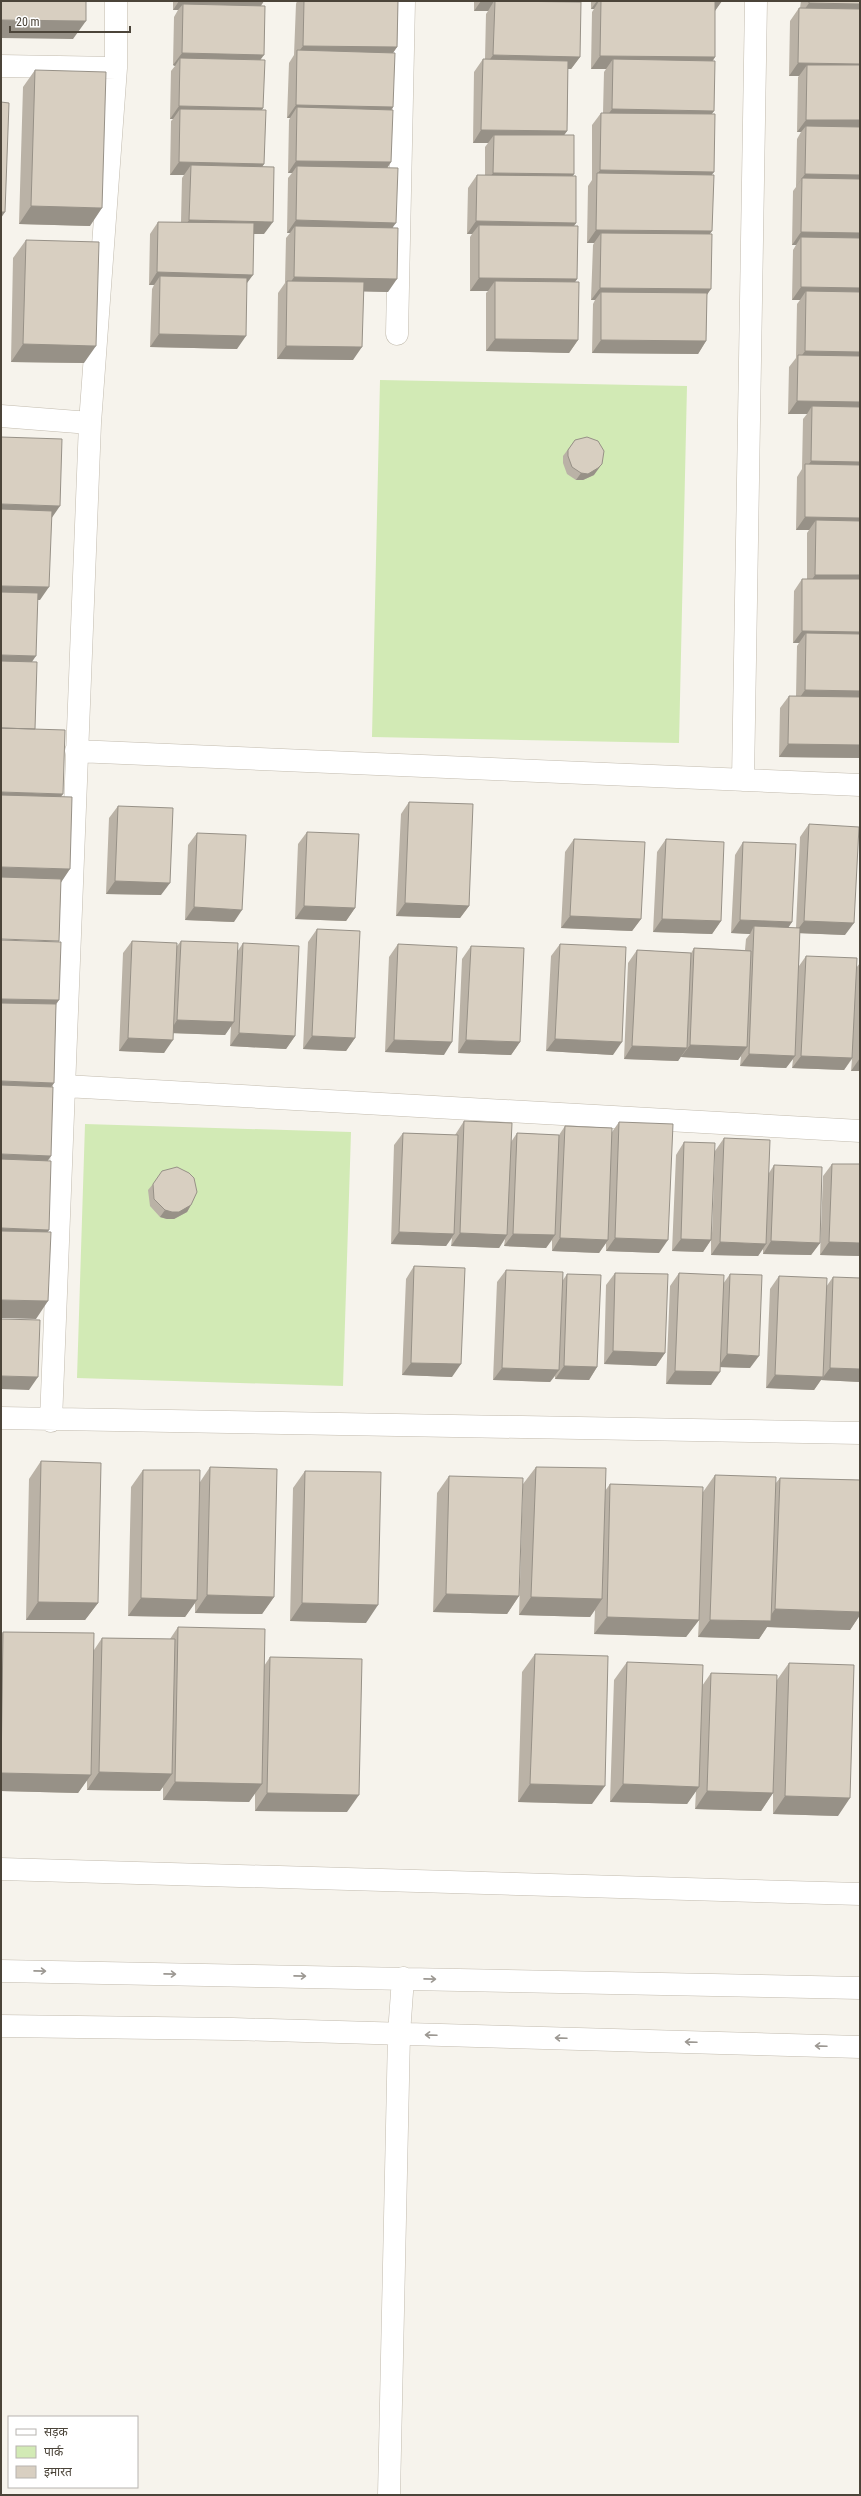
<svg xmlns="http://www.w3.org/2000/svg" width="861" height="2496" font-family="'Roboto Condensed','Noto Sans Devanagari',sans-serif">
<style>
.green{fill:#d2eab5}
.lines{fill:none;stroke-linecap:round;stroke-linejoin:round}
.minor-casing{stroke:#c2bbae;stroke-width:23}
.minor{stroke:#fff;stroke-width:22}
.wall{fill:#bab2a6}
.shaded-wall{fill:#979187}
.building{fill:#d8cfc1;stroke:#979187}
.oneway{stroke:#9c9892}
</style>
<rect width="100%" height="100%" fill="#f6f3ec"/>
<path class="green" d="M380,380L687,386L679,743L372,737Z
M85,1124L351,1132L343,1386L77,1378Z"/>
<g class="lines">
<defs>
<path id="minor" d="M1,66L116,68
M397,334L404,1
M1,416L90,423
M76,751L860,785
M743,780L756,1
M65,1086L860,1131
M1,1418L860,1433
M51,1421L90,423L116,68V1
M1,1869L860,1894
M1,1971L860,1988
M1,2026L233,2029L860,2047
M389,2495L399,2034L403,1978"/>
</defs>
<use href="#minor" class="minor-casing"/>
<use href="#minor" class="minor"/>
</g>
<path class="wall" d="M173,1H264L261,6L260,60L263,108L262,110L264,164L262,167L264,234H254L237,349L150,347L152,289L154,285H149L150,234L158,222H181L182,178L184,175H170L171,121L173,119H170L171,71L175,66L173,65L174,17L178,10H173Z
M297,1H398L397,47L393,53V107L392,110L391,162L388,167L393,228L388,292L364,291L353,360L277,359L278,293L285,283L286,238L290,233H287L288,178L292,173H288L289,120L290,118H287L289,63L294,55L296,4Z
M474,1H576L575,2L580,57L571,69H568L567,131L564,135L574,174L572,176L576,223L574,226L577,279L575,282L578,340L569,353L486,351V293L488,291H470V237L472,234H467L468,188L477,175H485V147L488,143H473L474,72L483,59H485L486,14L488,11H474Z
M591,1H722L715,10V57L713,61L714,111L711,114L712,175L710,234L707,295L706,341L698,354L592,353L593,304L595,300H591L593,245L594,243H587L588,186L592,180V125L601,113H603L604,72L606,69H591L592,12L594,9H591Z
M801,1H860V758L779,757L780,708L789,696H796L797,646L799,643H793L794,591L802,579H807V533L809,530H796L797,477L802,469L803,419L807,414H788L789,367L796,358L797,304L800,300H792L793,250L796,245H792L793,191L796,187L797,139L801,132H797L798,77L799,76H789L790,21L799,8H800Z
M35,70L90,226L19,224L23,87Z
M26,240L84,363L11,362L13,258Z
M575,440L594,475L583,480H576L567,474L563,463V456Z
M409,802L469,906L460,918L396,916L401,814Z
M118,806L161,895L106,894L109,818Z
M809,824L845,935L800,933L799,966L806,956L856,968L860,963V1071H851L852,1059L844,1070L792,1068L793,1059L786,1068L740,1066L741,1056L738,1060L681,1057V1056L678,1061L624,1059L628,963L637,950L691,953L694,948L745,950L746,939L750,934L731,933L735,855L743,842L792,922L788,928H796L800,837Z
M307,832L355,908L346,921L295,919L298,844Z
M197,833L234,922L185,920L188,845Z
M574,839L641,919L632,931L561,928L565,852Z
M666,839L721,921L712,934L653,932L657,852Z
M317,929L355,1038L346,1051L303,1049L308,942Z
M132,941L177,946L181,941L237,952L243,943L295,1036L286,1049L230,1046L231,1026L225,1035L173,1033L164,1053L119,1051L123,953Z
M398,944L444,1055L385,1052L389,957Z
M560,944L613,1055L546,1051L551,956Z
M471,946L520,1042L511,1055L458,1053L462,959Z
M464,1121L511,1142L517,1133L559,1135L565,1126L612,1132L619,1122L659,1253L606,1251V1243L599,1253L552,1251V1240L546,1248L504,1246L505,1239L499,1248L451,1246L452,1238L446,1246L391,1244L394,1145L403,1133L455,1135Z
M724,1138L769,1173L774,1165L820,1243L811,1255L763,1254V1249L758,1256L711,1255V1240L703,1252L672,1251L676,1155L684,1142L712,1233L715,1151Z
M832,1164L860,1256L820,1255L823,1176Z
M153,1184L191,1205L187,1212L174,1219H167L160,1217L150,1206L148,1190Z
M414,1266L452,1377L402,1375L406,1279Z
M506,1270L563,1280L567,1274L597,1367L589,1380L555,1379V1376L550,1382L493,1380L497,1282Z
M615,1273L665,1353L656,1366L604,1364L606,1285Z
M679,1273L723,1284L730,1274L750,1368L720,1367L711,1385L666,1384L670,1286Z
M779,1276L826,1287L833,1277L860,1382L821,1380L814,1390L766,1388L770,1289Z
M41,1461L98,1603L85,1620H26L29,1479Z
M210,1467L274,1597L262,1614L195,1613V1603L185,1617L128,1616L131,1487L143,1470L200,1482Z
M536,1467L605,1491L610,1484L703,1492L715,1475L775,1484L780,1478L860,1480V1615L850,1630L767,1627L759,1639L698,1637L699,1620L686,1637L594,1634L595,1610L590,1617L519,1615L523,1484Z
M305,1471L366,1623L290,1621L293,1488Z
M449,1476L519,1596L507,1614L433,1612L437,1493Z
M178,1627L264,1666L270,1657L347,1812L255,1811V1793L249,1802L163,1800V1787L160,1791L87,1790V1780L78,1793L1,1791V1635L3,1632L94,1650L102,1638L170,1639Z
M535,1654L592,1804L518,1802L522,1672Z
M627,1662L702,1686L711,1673L777,1680L789,1663L838,1816L773,1814V1793L761,1811L695,1809L696,1791L687,1804L610,1802L614,1680Z"/>
<path class="shaded-wall" d="M179,1H264L256,12L183,4L178,10H173Z
M481,1H494L488,11H474Z
M495,1H576L568,12Z
M597,1H599L594,9H591Z
M601,1H722L715,11Z
M809,3L860,4V17L800,16Z
M1,20L86,21L73,39L1,38Z
M303,46L397,47L388,60L297,54Z
M182,53L264,55L255,67L180,58L175,66L173,65Z
M493,55L580,57L571,69L484,68Z
M600,56L715,57L706,70L613,59L606,69H591Z
M798,63L860,64V77L807,65L799,76H789Z
M296,105L393,107L385,119L297,107L290,118H287Z
M179,106L263,108L254,120L180,109L173,119H170Z
M612,109L714,111L705,123L603,122Z
M806,120H860V133L806,126L801,132H797Z
M481,130L567,131L558,144L494,135L488,143H473Z
M296,161L391,162L382,175L297,166L292,173H288Z
M179,162L264,164L255,177L191,165L184,175H170Z
M600,170L714,172L705,184L597,175Z
M493,173L574,174L565,187L484,185Z
M805,174L860,175V188L802,178L796,187Z
M31,206L102,208L90,226L19,224Z
M1,212H5L1,218Z
M189,220L273,222L264,234L180,233Z
M296,220L396,223L387,235L295,226L290,233H287Z
M476,221L576,223L567,235L479,225L472,234H467Z
M596,230L712,231L703,244L601,233L594,243H587Z
M801,232L860,233V246L801,237L796,245H792Z
M157,272L253,275L244,287L160,276L154,285H149Z
M294,277L397,279L388,292L287,290V288Z
M479,278L577,279L568,292L495,281L488,291H470Z
M801,287L860,288V301L806,291L800,300H792Z
M600,288L711,289L702,302L601,292L595,300H591Z
M159,334L246,336L237,349L150,347Z
M495,339L578,340L569,353L486,351Z
M601,340L706,341L698,354L592,353Z
M23,344L96,346L84,363L11,362Z
M286,346L362,347L353,360L277,359Z
M805,351L860,352V364L798,361Z
M797,401L860,402V415L812,406L807,414H788Z
M811,461L860,462V475L805,470Z
M602,464L594,475L583,480H576L581,473Z
M1,504L60,506L51,519L1,517Z
M805,517L860,518V531L816,520L809,530H796Z
M815,575H860V588L807,587Z
M1,586L49,587L40,600L1,599Z
M802,631L860,632V645L806,633L799,643H793Z
M1,655L36,656L27,669L1,668Z
M805,690L860,691V704L796,703Z
M788,744L860,745V758L779,757Z
M1,792L63,794L51,811L1,810Z
M1,867L70,869L58,887L1,885Z
M115,881L170,883L161,895L106,894Z
M405,903L469,906L460,918L396,916Z
M304,906L355,908L346,921L295,919Z
M194,907L242,910L234,922L185,920Z
M570,916L641,919L632,931L561,928Z
M662,919L721,921L712,934L653,932Z
M740,920L792,922L783,935L754,926L750,934L731,933Z
M804,921L854,923L845,935L795,933Z
M1,999L59,1000L47,1018L1,1017Z
M177,1020L234,1022L225,1035L169,1033Z
M239,1033L295,1036L286,1049L230,1046Z
M312,1036L355,1038L346,1051L303,1049Z
M128,1038L173,1040L164,1053L119,1051Z
M555,1039L622,1042L613,1055L546,1051Z
M394,1040L452,1042L444,1055L385,1052Z
M466,1040L520,1042L511,1055L458,1053Z
M690,1045L747,1047L738,1060L681,1057Z
M632,1046L687,1048L678,1061L624,1059Z
M749,1054L795,1056L786,1068L740,1066Z
M801,1056L852,1058L844,1070L792,1068Z
M860,1058V1071H851Z
M1,1081L54,1083L42,1101L1,1099Z
M1,1154L51,1156L39,1174L1,1172Z
M191,1205L187,1212L174,1219H167L160,1217L165,1210Z
M1,1228L49,1230L36,1247L1,1246Z
M399,1232L454,1234L446,1246L391,1244Z
M460,1233L507,1235L499,1248L451,1246Z
M513,1234L555,1235L546,1248L504,1246Z
M560,1238L608,1240L599,1253L552,1251Z
M615,1238L668,1240L659,1253L606,1251Z
M681,1239L711,1240L703,1252L672,1251Z
M771,1241L820,1243L811,1255L763,1254Z
M720,1242L766,1244L758,1256L711,1255Z
M829,1242L860,1243V1256L820,1255Z
M1,1300L48,1301L36,1319L1,1318Z
M613,1351L665,1353L656,1366L604,1364Z
M727,1354L759,1356L750,1368L718,1367Z
M411,1363L461,1364L452,1377L402,1375Z
M564,1366L597,1367L589,1380L555,1379Z
M502,1368L559,1370L550,1382L493,1380Z
M830,1368L860,1369V1382L821,1380Z
M675,1371L720,1372L711,1385L666,1384Z
M775,1375L823,1377L814,1390L766,1388Z
M1,1376L38,1377L29,1390L1,1389Z
M446,1594L519,1596L507,1614L433,1612Z
M207,1595L274,1597L262,1614L195,1613Z
M531,1597L602,1599L590,1617L519,1615Z
M141,1598L197,1600L185,1617L128,1616Z
M38,1602L98,1603L85,1620H26Z
M302,1603L378,1605L366,1623L290,1621Z
M775,1609L860,1612V1615L850,1630L767,1627L759,1639L698,1637L710,1620L767,1621Z
M607,1617L699,1620L686,1637L594,1634Z
M99,1772L172,1774L160,1791L87,1790Z
M1,1773L91,1775L78,1793L1,1791Z
M175,1782L262,1784L249,1802L163,1800Z
M530,1784L605,1786L592,1804L518,1802Z
M623,1784L699,1787L687,1804L610,1802Z
M707,1791L773,1793L761,1811L695,1809Z
M267,1793L359,1795L347,1812L255,1811Z
M785,1796L850,1798L838,1816L773,1814Z"/>
<path class="building" d="M1,1H86V21L1,20Z
M304,1H398L397,47L303,46Z
M495,1L581,2L580,57L493,55Z
M601,1H715V57L600,56Z
M809,1H860V4L809,3Z
M183,4L265,6L264,55L182,53Z
M799,8L860,9V64L798,63Z
M297,50L395,53L393,107L296,105Z
M180,58L265,60L263,108L179,106Z
M483,59L568,61L567,131L481,130Z
M613,59L715,61L714,111L612,109Z
M807,65H860V120H806Z
M35,70L106,72L102,208L31,206Z
M1,102L9,103L5,212H1Z
M297,107L393,110L391,162L296,161Z
M180,109L266,110L264,164L179,162Z
M601,113L715,114L714,172L600,170Z
M806,126L860,127V175L805,174Z
M494,135H574V174L493,173Z
M191,165L274,167L273,222L189,220Z
M297,166L398,168L396,223L296,220Z
M597,173L714,175L712,231L596,230Z
M477,175L576,176V223L476,221Z
M802,178L860,179V233L801,232Z
M158,222L254,223L253,275L157,272Z
M479,225L578,226L577,279L479,278Z
M295,226L398,228L397,279L294,277Z
M601,233L712,234L711,289L600,288Z
M801,237L860,238V288L801,287Z
M26,240L99,242L96,346L23,344Z
M160,276L247,278L246,336L159,334Z
M287,281L364,282L362,347L286,346Z
M495,281L579,282L578,340L495,339Z
M806,291L860,292V352L805,351Z
M601,292L707,293L706,341L601,340Z
M798,355L860,356V402L797,401Z
M812,406L860,407V462L811,461Z
M1,437L62,439L60,506L1,504Z
M587,437L598,441L604,451L602,464L598,468L588,474L581,473L572,467L568,456V450L575,440Z
M805,464L860,465V518L805,517Z
M1,509L52,511L49,587L1,586Z
M816,520L860,521V575H815Z
M802,579H860V632L802,631Z
M1,592L38,593L36,656L1,655Z
M806,633L860,634V691L805,690Z
M1,661L37,662L35,729L1,728Z
M789,696L860,697V745L788,744Z
M1,728L65,730L63,794L1,792Z
M1,795L72,797L70,869L1,867Z
M409,802L473,804L469,906L405,903Z
M118,806L173,808L170,883L115,881Z
M809,824L859,827L854,923L804,921Z
M307,832L359,834L355,908L304,906Z
M197,833L246,835L242,910L194,907Z
M574,839L645,842L641,919L570,916Z
M666,839L724,842L721,921L662,919Z
M743,842L796,844L792,922L740,920Z
M1,877L61,879L59,941L1,939Z
M754,926L800,928L795,1056L749,1054Z
M317,929L360,931L355,1038L312,1036Z
M1,940L61,942L59,1000L1,999Z
M132,941L177,943L173,1040L128,1038Z
M181,941L238,943L234,1022L177,1020Z
M243,943L299,946L295,1036L239,1033Z
M398,944L457,947L452,1042L394,1040Z
M560,944L626,947L622,1042L555,1039Z
M471,946L524,948L520,1042L466,1040Z
M694,948L751,951L747,1047L690,1045Z
M637,950L691,953L687,1048L632,1046Z
M806,956L857,958L852,1058L801,1056Z
M1,1003L56,1004L54,1083L1,1081Z
M1,1085L53,1087L51,1156L1,1154Z
M464,1121L512,1123L507,1235L460,1233Z
M619,1122L673,1124L668,1240L615,1238Z
M565,1126L612,1128L608,1240L560,1238Z
M403,1133L458,1135L454,1234L399,1232Z
M517,1133L559,1135L555,1235L513,1234Z
M724,1138L770,1140L766,1244L720,1242Z
M684,1142L715,1143L711,1240L681,1239Z
M1,1159L51,1161L49,1230L1,1228Z
M832,1164H860V1243L829,1242Z
M774,1165L822,1167L820,1243L771,1241Z
M177,1167L189,1173L194,1178L197,1192L191,1205L179,1212H172L165,1210L154,1199L153,1184L162,1171Z
M1,1231L51,1232L48,1301L1,1300Z
M414,1266L465,1268L461,1364L411,1363Z
M506,1270L563,1272L559,1370L502,1368Z
M615,1273L668,1274L665,1353L613,1351Z
M679,1273L724,1275L720,1372L675,1371Z
M567,1274L601,1275L597,1367L564,1366Z
M730,1274L762,1275L759,1356L727,1354Z
M779,1276L827,1278L823,1377L775,1375Z
M833,1277L860,1278V1369L830,1368Z
M1,1319L40,1320L38,1377L1,1376Z
M41,1461L101,1463L98,1603L38,1602Z
M210,1467L277,1469L274,1597L207,1595Z
M536,1467L606,1468L602,1599L531,1597Z
M143,1470H200L197,1600L141,1598Z
M305,1471L381,1472L378,1605L302,1603Z
M715,1475L776,1477L771,1621L710,1620Z
M449,1476L523,1478L519,1596L446,1594Z
M780,1478L860,1480V1612L775,1609Z
M610,1484L703,1487L699,1620L607,1617Z
M178,1627L265,1629L262,1784L175,1782Z
M3,1632L94,1633L91,1775L1,1773Z
M102,1638L175,1639L172,1774L99,1772Z
M535,1654L608,1656L605,1786L530,1784Z
M270,1657L362,1659L359,1795L267,1793Z
M627,1662L703,1665L699,1787L623,1784Z
M789,1663L854,1665L850,1798L785,1796Z
M711,1673L777,1675L773,1793L707,1791Z"/>
<defs><path id="oneway-shaft" d="M-6 0H5M1.5-3L5.5 0L1.5 3" fill="none" stroke-width="1.6" stroke-linecap="round" stroke-linejoin="round"/></defs>
<g class="oneway">
<use href="#oneway-shaft" transform="translate(40 1971) rotate(1)"/>
<use href="#oneway-shaft" transform="translate(170 1974) rotate(1)"/>
<use href="#oneway-shaft" transform="translate(300 1976) rotate(1)"/>
<use href="#oneway-shaft" transform="translate(430 1979) rotate(1)"/>
<use href="#oneway-shaft" transform="translate(431 2035) rotate(-178)"/>
<use href="#oneway-shaft" transform="translate(561 2038) rotate(-178)"/>
<use href="#oneway-shaft" transform="translate(691 2042) rotate(-178)"/>
<use href="#oneway-shaft" transform="translate(821 2046) rotate(-178)"/>
</g>
<rect width="861" height="2496" fill="none" stroke="#4b4439" stroke-width="4"/>
<rect x="8" y="2416" width="130" height="72" fill="#ffffff" stroke="#b7b4b0"/>
<rect x="16" y="2429" width="20" height="6" fill="#ffffff" stroke="#b7b4b0"/>
<text x="44" y="2436" font-size="12" fill="#4b4439">सड़क</text>
<rect x="16" y="2446" width="20" height="12" fill="#d2eab5" stroke="#b7b4b0"/>
<text x="44" y="2456" font-size="12" fill="#4b4439">पार्क</text>
<rect x="16" y="2466" width="20" height="12" fill="#d8cfc1" stroke="#b7b4b0"/>
<text x="44" y="2476" font-size="12" fill="#4b4439">इमारत</text>
<path d="M10 26v6h120v-6" fill="none" stroke="#4b4439" stroke-width="2"/>
<text x="16" y="26" font-size="12" fill="#4b4439" stroke="#ffffff" stroke-width="3" paint-order="stroke">20 m</text>
</svg>
